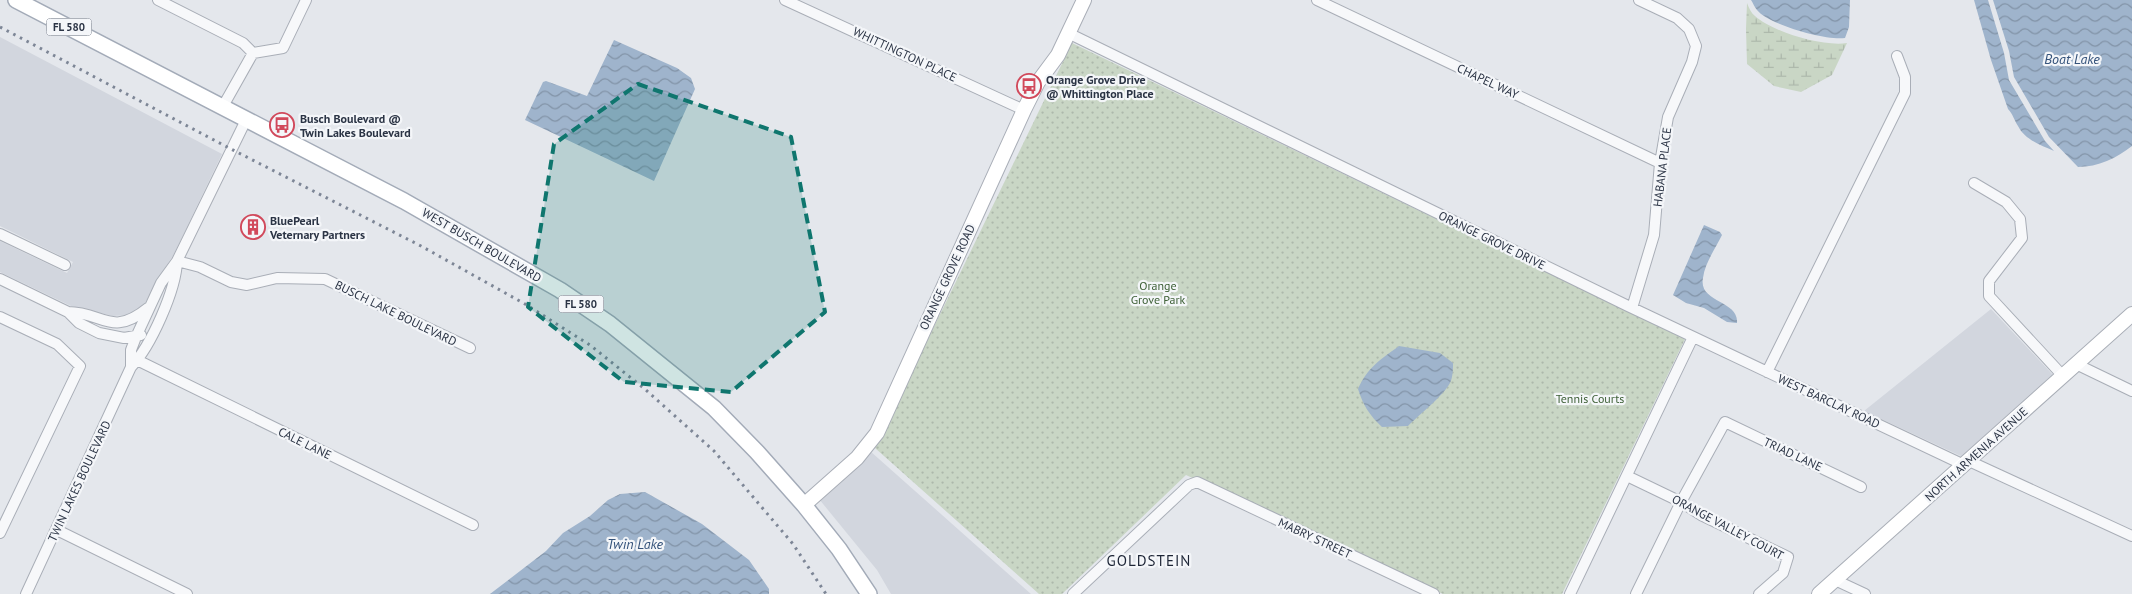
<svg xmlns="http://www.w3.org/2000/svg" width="2132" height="594" font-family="'PT Sans',sans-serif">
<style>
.built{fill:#d2d6de}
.wetland{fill:url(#wetland-marsh)}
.park{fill:url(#park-dots)}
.water{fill:url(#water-waves)}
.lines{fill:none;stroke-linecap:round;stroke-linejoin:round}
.street-casing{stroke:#a9aeb7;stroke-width:12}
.secondary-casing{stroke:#a9aeb7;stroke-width:16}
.primary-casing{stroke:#a3abb8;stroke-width:18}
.street{stroke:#f7f8fa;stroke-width:10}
.secondary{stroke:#fff;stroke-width:14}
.primary{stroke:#fff;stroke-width:15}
.rail{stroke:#7d8696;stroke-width:3;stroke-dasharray:2.5 5;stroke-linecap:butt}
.marked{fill:#0f766e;fill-opacity:0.2;stroke:#0f766e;stroke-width:4;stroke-dasharray:10 6;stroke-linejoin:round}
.labels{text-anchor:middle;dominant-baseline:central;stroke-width:4.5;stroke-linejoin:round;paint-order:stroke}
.shield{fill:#f4f6f9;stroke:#676e7b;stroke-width:1}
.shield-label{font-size:11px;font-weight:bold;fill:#2b3445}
.street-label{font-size:12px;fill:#2b3445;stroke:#f4f6f9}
.poi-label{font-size:12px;font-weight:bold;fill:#2b3445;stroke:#f4f6f9;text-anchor:start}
.park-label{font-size:12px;fill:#3f6138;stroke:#f4f6f9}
.water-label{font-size:14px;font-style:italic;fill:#34527a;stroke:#f4f6f9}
.quarter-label{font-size:15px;letter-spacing:1px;fill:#1d2536;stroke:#f4f6f9}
</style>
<defs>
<pattern id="wetland-marsh" width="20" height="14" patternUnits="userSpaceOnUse" patternTransform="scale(1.25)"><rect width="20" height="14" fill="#c9d6c5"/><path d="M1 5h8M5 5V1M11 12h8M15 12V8" fill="none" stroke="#adb8ab"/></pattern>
<pattern id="park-dots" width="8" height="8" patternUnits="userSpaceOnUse" patternTransform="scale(1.25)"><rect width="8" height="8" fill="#c9d6c5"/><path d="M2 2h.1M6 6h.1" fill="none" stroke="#adb8ab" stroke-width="1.8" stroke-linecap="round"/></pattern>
<pattern id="water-waves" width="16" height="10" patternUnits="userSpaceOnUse" patternTransform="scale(1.25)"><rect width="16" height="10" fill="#9fb4cc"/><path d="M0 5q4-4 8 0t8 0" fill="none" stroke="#8293a7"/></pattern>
</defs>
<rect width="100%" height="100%" fill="#e4e7ec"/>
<path class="built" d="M0,37L222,154L174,254L157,280L145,303L134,312L127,315L113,316L71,306L0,272V241L67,273L73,262L0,226Z
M1991,309L2054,376L1968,453L1966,452L1963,457L1864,411Z
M870,451L1031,594H891L877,570L819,499Z"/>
<path class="wetland" d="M1747,3C1749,8 1751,13 1755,16C1773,32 1823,47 1847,43L1832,75L1801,92L1774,86L1747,64L1746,29Z"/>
<path class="park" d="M1072,43L1685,339L1562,594H1443L1186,475L1062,594H1039L875,448Z"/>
<path class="water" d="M1751,0H1850L1849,27L1845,38C1827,41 1769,25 1757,10C1755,8 1753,3 1751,0Z
M1974,0H1988L2004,53L2009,80L2045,141L2054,151C2041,145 2025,140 2018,126C2014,120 2013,114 2008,109L1991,60Z
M1993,0H2132V146C2117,158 2098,167 2078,167L2049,137L2014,77L2009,51Z
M614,40L677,68L691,78L695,89L654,181L525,120L543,82L546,81L587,96Z
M1704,225L1720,232L1722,235C1715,249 1705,263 1703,278C1698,303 1739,300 1737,323L1727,322L1704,308L1686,303L1673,295Z
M1399,346L1440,353L1453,363C1453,369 1453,377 1450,383C1444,395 1419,415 1408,426L1382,427C1370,416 1363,405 1358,389C1367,368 1381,359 1399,346Z
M645,492L702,524L749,560L769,589V594H490L546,551L563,533L590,516L608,500L620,494Z"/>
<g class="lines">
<defs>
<path id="street" d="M158,0L243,43L253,53
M785,0L1024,110
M1317,0L1660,163
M1068,33L1628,306L1964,465
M253,53L283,48L306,0
M222,108L253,53
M1974,183L2006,202L2020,219L2022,238L1989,281V296L2063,376
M0,234L65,265
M177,261L200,267L231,282L247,285L277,278L325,279L470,348
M0,279L68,312L79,323L99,333L124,338L141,335
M1632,308L1654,235L1660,163L1668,117L1692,62L1696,46L1689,29L1677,18L1639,0
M68,312C103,312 111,338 148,308
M0,317L57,344L80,366L0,533
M137,360L473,525
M2076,364L2132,391
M131,367V350L136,337L161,283L177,261L246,120
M1767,372L1905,93V77L1897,56
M1969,461L2132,536
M1627,476L1681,502L1701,515L1788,557L1783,573L1759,594
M57,530L187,594
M1835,580L1865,594
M26,594L131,367C151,346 176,290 177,261
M1073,594L1189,485L1197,482L1434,594
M1570,594L1693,337
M1636,594L1681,502L1725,422L1861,487"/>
<path id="secondary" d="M804,505L857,458L877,433L1024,110L1038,82L1058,55L1084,0
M1819,594L2132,314"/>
<path id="primary" d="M16,0L404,201L560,290L610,324L714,408L757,452L804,505L839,549L869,594"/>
</defs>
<use href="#street" class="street-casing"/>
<use href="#secondary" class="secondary-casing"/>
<use href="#primary" class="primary-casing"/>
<use href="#street" class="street"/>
<use href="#secondary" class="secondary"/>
<use href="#primary" class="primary"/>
<path class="rail" d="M0,27L231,149L421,246L525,304L590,345L646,390L714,451L793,544L826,594"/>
</g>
<path class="marked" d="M638,84L791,137L825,312L731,392L624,382L528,307L554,144Z"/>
<defs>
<symbol id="bus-ring" viewBox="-11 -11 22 22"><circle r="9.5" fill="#f4f6f9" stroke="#d1495b" stroke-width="1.5"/><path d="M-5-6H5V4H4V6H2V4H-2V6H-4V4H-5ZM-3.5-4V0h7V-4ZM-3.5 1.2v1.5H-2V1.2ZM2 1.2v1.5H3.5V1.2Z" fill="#d1495b"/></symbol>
<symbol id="building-ring" viewBox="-11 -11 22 22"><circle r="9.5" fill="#f4f6f9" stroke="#d1495b" stroke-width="1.5"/><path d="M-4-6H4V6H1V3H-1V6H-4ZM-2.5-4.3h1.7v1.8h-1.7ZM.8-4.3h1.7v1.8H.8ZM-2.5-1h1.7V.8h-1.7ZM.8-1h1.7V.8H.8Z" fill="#d1495b"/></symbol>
</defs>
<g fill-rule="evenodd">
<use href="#bus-ring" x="1015" y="72" width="28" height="28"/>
<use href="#bus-ring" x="268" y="111" width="28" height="28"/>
<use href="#building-ring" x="239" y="213" width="28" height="28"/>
</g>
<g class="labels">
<g class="shield">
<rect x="46.5" y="18.5" width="45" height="17" rx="4"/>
<rect x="558.5" y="295.5" width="45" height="17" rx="4"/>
</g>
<g class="shield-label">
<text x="69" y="27">FL 580</text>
<text x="581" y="304">FL 580</text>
</g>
<g class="street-label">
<text transform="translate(905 54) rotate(25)">WHITTINGTON PLACE</text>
<text transform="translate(1488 81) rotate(25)">CHAPEL WAY</text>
<text transform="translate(1662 167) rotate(-83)">HABANA PLACE</text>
<text transform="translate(1492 240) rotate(26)">ORANGE GROVE DRIVE</text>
<text transform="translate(482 245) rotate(30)">WEST BUSCH BOULEVARD</text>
<text transform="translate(947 277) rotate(-65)">ORANGE GROVE ROAD</text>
<text transform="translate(396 313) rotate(26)">BUSCH LAKE BOULEVARD</text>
<text transform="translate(1829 401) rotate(25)">WEST BARCLAY ROAD</text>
<text transform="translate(305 443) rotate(26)">CALE LANE</text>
<text transform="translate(1793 454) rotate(25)">TRIAD LANE</text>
<text transform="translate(1976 454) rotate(-42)">NORTH ARMENIA AVENUE</text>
<text transform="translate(79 481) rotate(-65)">TWIN LAKES BOULEVARD</text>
<text transform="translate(1728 527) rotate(28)">ORANGE VALLEY COURT</text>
<text transform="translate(1315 538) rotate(25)">MABRY STREET</text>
</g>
<g class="poi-label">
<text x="1046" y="79">Orange Grove Drive<tspan x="1046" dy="14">@ Whittington Place</tspan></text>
<text x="300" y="118">Busch Boulevard @<tspan x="300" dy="14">Twin Lakes Boulevard</tspan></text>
<text x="270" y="220">BluePearl<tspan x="270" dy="14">Veternary Partners</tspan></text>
</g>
<g class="park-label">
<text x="1158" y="285">Orange<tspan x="1158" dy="14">Grove Park</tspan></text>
<text x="1590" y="398">Tennis Courts</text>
</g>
<g class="water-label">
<text x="2072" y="59">Boat Lake</text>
<text x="635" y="544">Twin Lake</text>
</g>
<g class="quarter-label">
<text x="1149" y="560">GOLDSTEIN</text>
</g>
</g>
</svg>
